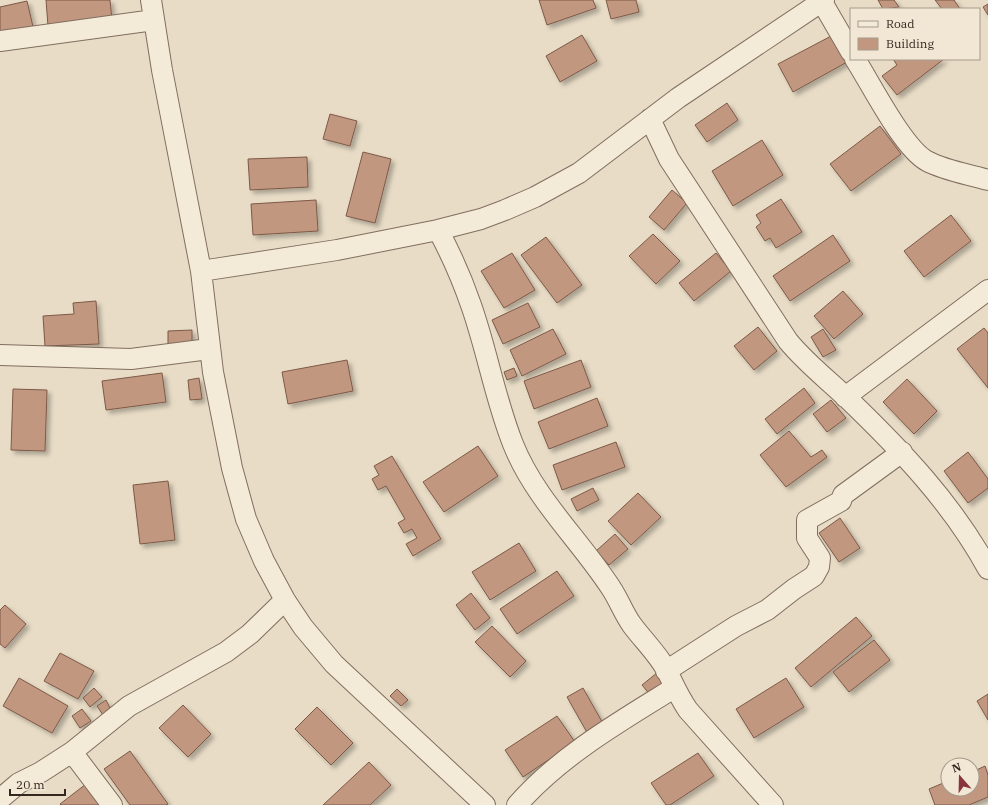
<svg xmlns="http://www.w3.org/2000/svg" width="988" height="805" font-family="'IBM Plex Serif',serif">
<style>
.building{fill:#c19780;stroke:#7d5947;filter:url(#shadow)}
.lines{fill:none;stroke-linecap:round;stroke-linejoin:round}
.minor-casing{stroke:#816e5e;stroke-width:22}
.minor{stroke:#f4ead8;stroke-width:20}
</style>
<defs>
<filter id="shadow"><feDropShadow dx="3.5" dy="3.5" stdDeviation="2" flood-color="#0004"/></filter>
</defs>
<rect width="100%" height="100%" fill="#e8dcc6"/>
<path class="building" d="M46,0H110L112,20L48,26Z
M539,0H593L596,8L547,25Z
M606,0H636L639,12L611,19Z
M878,0H894L899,7L883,9Z
M935,0H954L960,9H942Z
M27,1L34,31L0,38V7Z
M988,4V15L983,7Z
M835,34L849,61L793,92L778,64Z
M582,35L597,61L560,82L546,56Z
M893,59H944L897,95L882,76L897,65Z
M727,103L738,120L707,142L695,125Z
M330,114L357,121L350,146L323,139Z
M880,126L901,154L851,191L830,164Z
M762,140L783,175L733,206L712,171Z
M363,152L391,159L375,223L346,216Z
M307,157L308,187L250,190L248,159Z
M672,190L687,203L664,230L649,217Z
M781,199L802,232L776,248L770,238L765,241L756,227L761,223L756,215Z
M316,200L318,231L253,235L251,204Z
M951,215L971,241L924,277L904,251Z
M653,234L680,261L656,284L629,256Z
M833,235L850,261L790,301L773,276Z
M546,237L582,285L557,303L521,255Z
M512,253L535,290L504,308L481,271Z
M716,253L731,271L694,301L679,283Z
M843,291L863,314L834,339L814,316Z
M96,301L99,344L45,346L43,316L74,314L73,303Z
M528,303L540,327L503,344L492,320Z
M758,327L777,351L754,370L734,346Z
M984,328L988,333V388L957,349Z
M553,329L566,354L522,376L510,350Z
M823,329L836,350L823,357L811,337Z
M192,330V347L168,348V331Z
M347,360L353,391L288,404L282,372Z
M581,360L591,387L534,409L524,381Z
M514,368L517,376L507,380L504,372Z
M162,373L166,402L106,410L102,381Z
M199,378L202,399L190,400L188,380Z
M907,379L937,411L914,434L883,402Z
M804,388L815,403L777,434L765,419Z
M13,389L47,390L45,451L11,450Z
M597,398L608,426L549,449L538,422Z
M831,400L846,418L827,432L813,414Z
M789,431L811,457L822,450L827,457L786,487L760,455Z
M616,442L625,467L562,490L553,465Z
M478,446L498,476L444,512L423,482Z
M968,452L988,479V488L968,503L944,471Z
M392,456L441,539L413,556L406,544L417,538L412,529L404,533L398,523L405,519L386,486L378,490L372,479L379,475L374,466Z
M168,481L175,540L140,544L133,485Z
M593,488L599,500L577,511L571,499Z
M638,493L661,517L631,545L608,521Z
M840,518L860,548L839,562L819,533Z
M615,534L628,549L609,565L596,551Z
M519,543L536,571L490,600L472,572Z
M557,571L574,596L517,634L500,609Z
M471,593L490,618L475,630L456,605Z
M5,605L26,624L5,648L0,644V610Z
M856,617L872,636L811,687L795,668Z
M492,626L526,661L510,677L475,642Z
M874,640L890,660L849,692L833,672Z
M60,653L94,671L78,699L44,681Z
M658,672L668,685L652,697L642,685Z
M19,678L68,706L52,733L3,706Z
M786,678L804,707L754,738L736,709Z
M94,688L102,697L90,707L83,698Z
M583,688L605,727L589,736L567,697Z
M397,689L408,700L401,706L390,696Z
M988,694V720L977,701Z
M106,700L111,710L103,715L97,706Z
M183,705L211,734L188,757L159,728Z
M317,707L353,743L331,765L295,729Z
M82,709L91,721L80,728L72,716Z
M557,716L575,742L523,777L505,750Z
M130,751L168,804L166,805H130L104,769Z
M698,753L714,776L670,805H666L651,783Z
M369,762L391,785L370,805H323Z
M985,766L988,775V797L969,805H935L929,789L948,781V789H972V772Z
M86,784L103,805H61L60,804Z"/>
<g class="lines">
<defs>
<path id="minor" d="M151,0L162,70L201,271L213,372L232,468L246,519L264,561L285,600L303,627L334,664L485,805
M822,2L851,52
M0,41L154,20
M855,59C871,84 903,148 927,161C946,171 968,174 988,180
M650,119L669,159L788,341C806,363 827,379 847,398C901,450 952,503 988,569
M438,230C451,254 462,279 471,305C487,350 495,399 513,444C535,499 579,539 611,588C619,600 624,614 632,625C643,640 658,654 667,671C674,685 679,697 688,710L773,805
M201,271L337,250L438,230L481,219L505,210L535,197L579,173L678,98L824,0
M0,355L131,359L209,349
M845,397L988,290
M666,671L736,626L767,610L794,589L814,576L819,567L820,558L807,538V520L841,501L843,495L902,452
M72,752L112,805
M0,799L19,783L41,772L72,752L129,706L226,652L250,634L285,600
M517,805C560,756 619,722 674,688"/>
</defs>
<use href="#minor" class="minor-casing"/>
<use href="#minor" class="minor"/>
</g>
<rect x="850" y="8" width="130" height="52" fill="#f1e7d4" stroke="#a59b8c"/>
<rect x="858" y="21" width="20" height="6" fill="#f4ead8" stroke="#a59b8c"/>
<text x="886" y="28" font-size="12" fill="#332820">Road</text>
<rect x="858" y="38" width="20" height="12" fill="#c19780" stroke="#a59b8c"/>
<text x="886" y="48" font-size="12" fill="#332820">Building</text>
<g transform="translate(960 777) rotate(340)"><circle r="19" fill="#f1e7d4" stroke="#a59b8c"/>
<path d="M0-3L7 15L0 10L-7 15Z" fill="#88363c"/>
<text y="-6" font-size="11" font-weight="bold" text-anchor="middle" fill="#332820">N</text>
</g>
<path d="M10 789v6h55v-6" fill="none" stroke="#332820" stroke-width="2"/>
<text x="16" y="789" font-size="12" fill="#332820" stroke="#f1e7d4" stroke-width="3" paint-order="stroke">20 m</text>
</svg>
